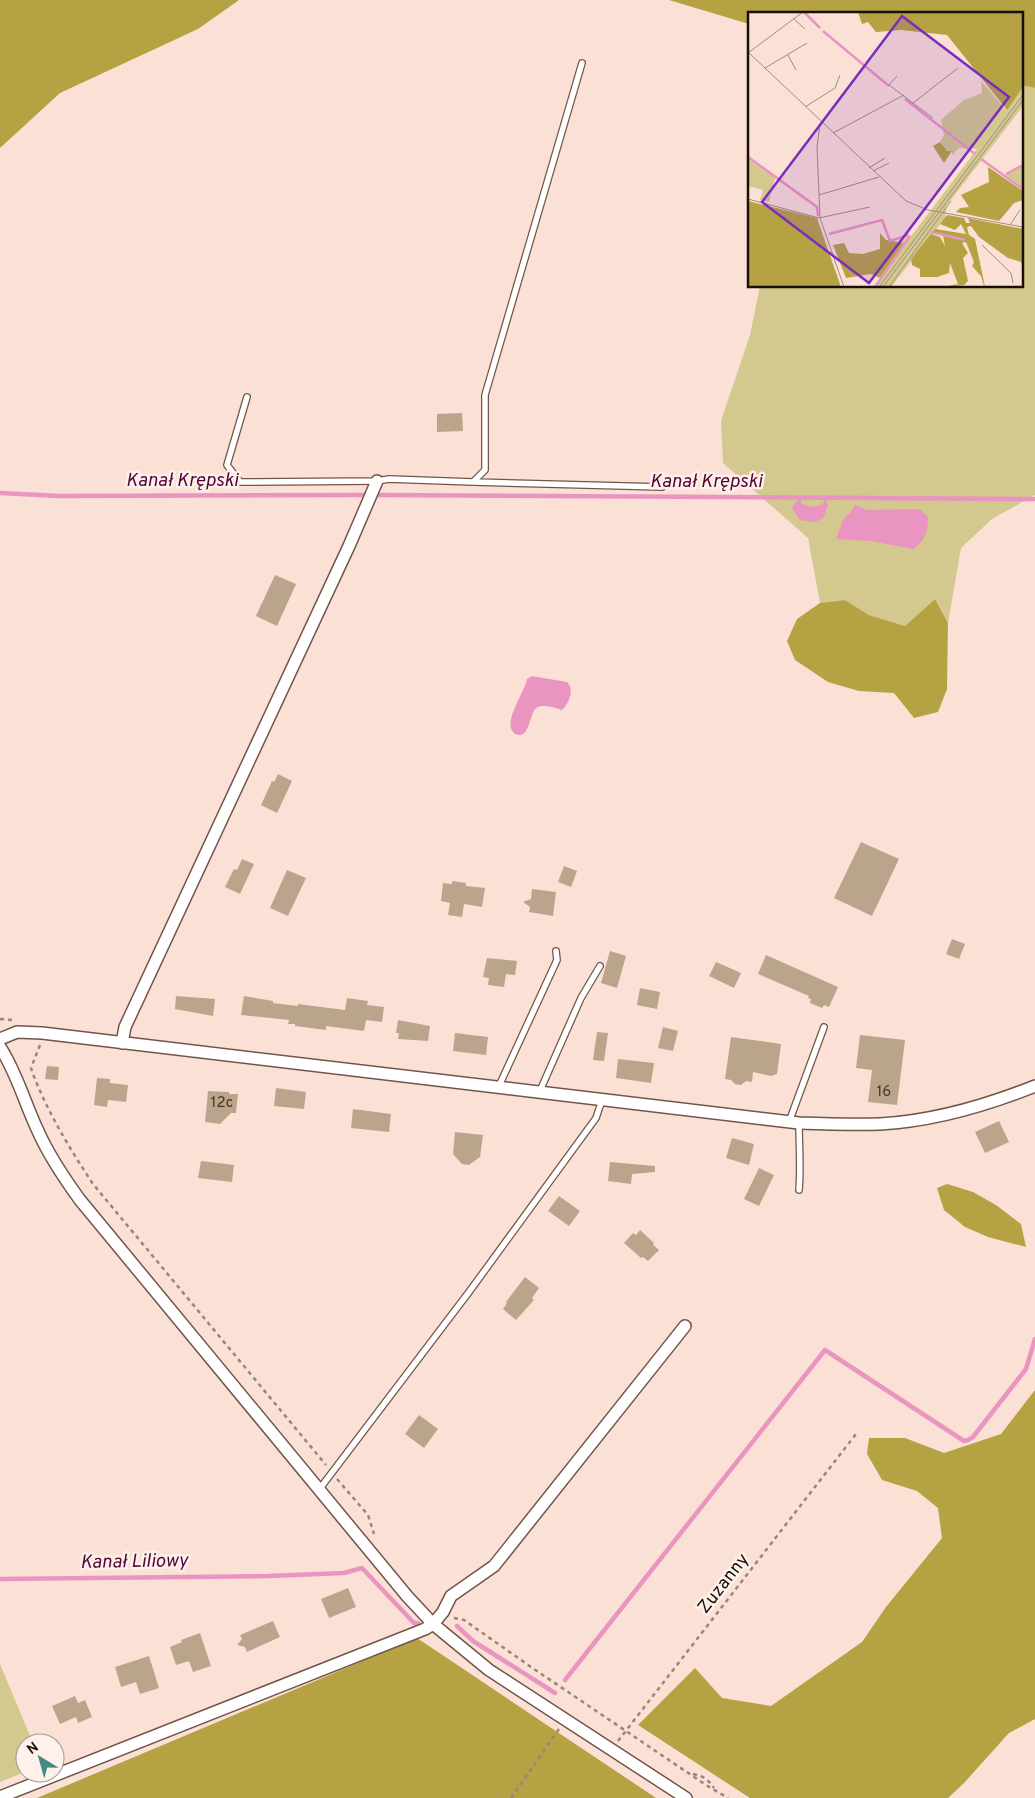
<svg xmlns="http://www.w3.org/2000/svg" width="1035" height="1798" font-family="Overpass,sans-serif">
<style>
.green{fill:#d3c88e}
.forest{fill:#b5a243}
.water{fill:#ea94c1}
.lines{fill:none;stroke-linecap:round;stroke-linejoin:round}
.stream{stroke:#ea94c1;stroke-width:4.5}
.building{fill:#baa58c}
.service-casing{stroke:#72554a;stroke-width:8}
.minor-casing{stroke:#72554a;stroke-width:14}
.path{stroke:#9a857d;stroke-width:2.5;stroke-dasharray:4 4;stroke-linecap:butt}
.service{stroke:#fff;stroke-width:5.5}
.minor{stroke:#fff;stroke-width:11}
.labels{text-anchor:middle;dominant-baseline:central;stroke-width:5;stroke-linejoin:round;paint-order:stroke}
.number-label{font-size:15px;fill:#42342a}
.street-label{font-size:18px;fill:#1a0e0a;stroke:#fef0eb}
.water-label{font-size:19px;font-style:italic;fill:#530537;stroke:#fef0eb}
.inset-river{fill:none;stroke:#ea94c1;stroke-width:2.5}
.inset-road{fill:none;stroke:#a18c84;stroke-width:1}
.view{fill:#7b2cbf;fill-opacity:0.15;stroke:#7b2cbf;stroke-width:2.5}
.inset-edge{fill:none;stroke:#1a0e0a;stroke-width:2.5}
</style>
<rect width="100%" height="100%" fill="#fbe0d5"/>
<path class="green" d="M1021,85L1035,88V495L992,519L961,548L948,623L935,599L905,626L869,615L845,600L820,603L808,538L723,463L721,421L750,335L760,286H1021Z
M0,1664L33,1743H25V1772L0,1782Z"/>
<path class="forest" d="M0,0H239L198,29L60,93L0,148Z
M669,0H1035V88L1021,85V14H749V24Z
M935,599L948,623L947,689L938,712L914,718L894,693L859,691L828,682L795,660L787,641L797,619L820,603L845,600L869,615L905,626Z
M947,1184L973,1192L996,1205L1021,1224L1026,1247L988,1237L965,1227L944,1210L937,1188Z
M1035,1390V1719L1009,1733L964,1783L948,1798H750L638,1725L695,1668L722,1698L771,1706L862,1642L886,1607L942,1538L938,1508L917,1491L882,1480L867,1454L869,1438H905L944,1453L1001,1434Z
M417,1638L656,1798H37Z"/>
<path class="water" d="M800,498L802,504L813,507L822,505L826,498L828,506L823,518L815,522L800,520L792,508L796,502Z
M855,505L867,510L920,509L928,517C928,532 925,541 913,549L870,541L836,539L844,518L851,512Z
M532,676L567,682C575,689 569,703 562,710C556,708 549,706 543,706C528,705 533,731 521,735C519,735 516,735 514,733C502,722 525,692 527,679Z"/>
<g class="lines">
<path class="stream" d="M0,493L60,496L365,495
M377,495L1035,499
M0,1579L268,1576L344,1573L362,1568L414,1623H418
M457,1626L473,1641L555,1693
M565,1680L825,1350L964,1441L968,1440L973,1437L1026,1369L1035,1339"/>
</g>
<path class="building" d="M462,413L463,431L437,432V414Z
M275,575L296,584L277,626L256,616Z
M278,774L292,781L277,813L261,805L272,781L274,782Z
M861,842L899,859L872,916L834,898Z
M242,859L254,864L240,894L225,887L234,869L237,870Z
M564,866L577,871L571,887L558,882Z
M287,870L306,878L288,916L270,908Z
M452,881L466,883V886L485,888L482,907L464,904L462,917L448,915L450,903L441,901L443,883L452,884Z
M532,889L556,892L553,916L529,912L530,907L523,902L531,899Z
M952,939L965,944L959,959L946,954Z
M610,951L626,956L617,988L601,983Z
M766,955L838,987L829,1007L824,1005L822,1008L810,1003L811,999L808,998L809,996L758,974Z
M487,958L517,961L515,975L506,974L504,987L488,985L489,978L483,977Z
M716,962L741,973L734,988L709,976Z
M640,988L660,992L657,1009L637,1005Z
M176,996L215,999L213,1016L175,1009Z
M244,996L273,1001V1003L298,1006V1004L345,1010L347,998L368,1001L367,1005L384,1007L382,1022L366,1020L364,1031L326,1026V1030L295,1026V1024H288L289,1020L241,1015Z
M398,1020L430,1026L428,1041L398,1039L399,1033H396Z
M663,1027L678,1031L673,1051L658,1048Z
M597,1032L608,1033L604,1061L593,1060Z
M455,1033L488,1037L486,1055L453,1051Z
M860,1035L905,1040L897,1105L868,1102L872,1070L856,1068Z
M731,1037L781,1044L777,1074L771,1076L753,1072L752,1082L746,1081L741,1085L735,1084L731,1080L725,1079Z
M618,1059L654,1063L651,1083L616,1078Z
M47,1066L59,1067L58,1080L45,1079Z
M97,1078L110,1079V1083L128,1085L126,1102L108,1100L107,1107L94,1105Z
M276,1088L306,1092L304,1109L274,1106Z
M208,1091L229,1092V1094H238L236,1113H231L220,1124L205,1122Z
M353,1109L391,1114L389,1132L351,1128Z
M999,1121L1009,1142L985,1153L975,1132Z
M455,1132L483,1135L480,1157L469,1165L462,1164L453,1154Z
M732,1138L754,1144L749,1165L726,1158Z
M201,1161L234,1165L232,1182L198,1178Z
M610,1162L655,1166V1172L632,1174L631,1184L608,1181Z
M759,1168L774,1175L759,1206L744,1199Z
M559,1196L580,1211L569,1226L548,1211Z
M640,1230L654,1243L653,1245L659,1250L648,1261L643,1257L641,1258L624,1243L633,1233L636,1235Z
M525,1277L539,1288L532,1298L534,1300L516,1320L503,1309L507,1303L506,1302Z
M419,1415L438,1429L424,1448L405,1434Z
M348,1588L356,1607L329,1618L321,1599Z
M273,1621L280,1637L247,1652L245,1647L237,1645L242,1639L240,1635Z
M200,1633L211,1666L193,1672L189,1661L176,1665L170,1647L182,1642L181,1640Z
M149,1656L159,1688L140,1694L136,1682L121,1687L115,1667Z
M75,1696L78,1703L85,1700L92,1717L78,1723L76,1717L60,1724L52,1706Z"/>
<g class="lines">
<defs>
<path id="service" d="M247,397L227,465L240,482L377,481L389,479L473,482L485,470V395L582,63
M473,482L662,487
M498,1088L557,960L556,951
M539,1093L581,998L600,966
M789,1122L824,1027
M799,1123C799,1145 801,1168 799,1190
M318,1491L469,1292L596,1118L602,1100"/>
<path id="minor" d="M0,1039L17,1032L42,1033L799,1123C826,1124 853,1125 880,1124C934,1121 985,1106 1035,1086
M122,1043L125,1027L349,546L377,481
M0,1047C17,1073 25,1104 38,1131C49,1156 64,1178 80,1200L407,1596L433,1624L489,1670L686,1798
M0,1797L425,1629L433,1624L443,1612L451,1596L494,1566L685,1326"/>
</defs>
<use href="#service" class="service-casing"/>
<use href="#minor" class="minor-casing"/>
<path class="path" d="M0,1019L12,1020
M40,1045L31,1068L33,1074C48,1113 70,1149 93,1184L326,1465
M337,1479L368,1515L374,1534
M454,1618L464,1620L531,1667L706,1785L728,1798
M618,1741L856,1434
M693,1774C703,1776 708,1779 714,1788
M511,1798L559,1729"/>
<use href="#service" class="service"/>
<use href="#minor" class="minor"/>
</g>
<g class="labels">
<g class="number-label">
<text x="884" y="1092">16</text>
<text x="222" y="1103">12c</text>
</g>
<g class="street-label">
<text transform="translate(724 1584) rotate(-52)">Zuzanny</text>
</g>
<g class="water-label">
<text x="182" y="481">Kanał Krępski</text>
<text x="706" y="482">Kanał Krępski</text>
<text transform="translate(134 1562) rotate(-1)">Kanał Liliowy</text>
</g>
</g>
<g transform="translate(748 12)">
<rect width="275" height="275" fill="#fbe0d5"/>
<path d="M233,69L258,98L275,75V94L199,193L197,206L143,275H126L156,232L153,229L164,223L229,137L211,136L204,143V139H199L192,130L196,123L193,108L216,88L234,81ZM0,147L27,166L21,190L12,188L15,178L0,174ZM275,154V176L258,163Z" fill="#d3c88e"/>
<path d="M110,0H275V75L259,98L199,23L153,18L128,20L120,10L114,12ZM192,130L199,139H204L196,151L185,134ZM240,155L275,179V188L266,191L251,209L208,200L212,196L221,195L213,183L241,170ZM0,189L69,206L93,275H0ZM199,203L216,206L218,211H222L220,206L275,217V259L273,250L260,246L231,225L223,214L219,215L221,223L227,227L237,275H234L236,274L233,264L224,254L226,250L218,230L214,231L220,241L215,246L220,269L216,273L196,275L210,272L202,251L201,261L189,265H172V257L164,253L163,247L183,222L192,225L197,234L195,223L184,220L187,217L218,222L213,212L207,218L192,212ZM132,221L138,228L157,231L136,260L132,266L123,262L98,266L85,233L96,231L101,241L115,242L132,237Z" fill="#b5a243"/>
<path class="inset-river" d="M56,0L72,16M75,19L141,74M157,87L227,142M0,145L69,195L70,204M233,147L275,177M258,162L275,153M183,220L217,228M81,222L134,208L142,229L161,223M127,275L162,224"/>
<path class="inset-road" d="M45,6L57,17M0,40L158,189L180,198L275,215M0,41L55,0M40,43L48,58M17,56L59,31M149,64L141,73L165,91L210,56M165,91L185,106M57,95L87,76L92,63M72,112L69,135L72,206L96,275M85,121L156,83M121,156L137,146M125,159L141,151M71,183L131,165M0,187L71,206L122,195M262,213L272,198M234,233L263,261L265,271M131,275L275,83M135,275L275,88M141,275L203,189"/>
<path class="view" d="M154,4L261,85L121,271L14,190Z"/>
<rect width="275" height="275" class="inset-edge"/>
</g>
<g transform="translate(40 1758) rotate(323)"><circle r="24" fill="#fef0eb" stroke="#a39691"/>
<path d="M0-4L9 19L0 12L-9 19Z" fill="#468a7f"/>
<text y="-8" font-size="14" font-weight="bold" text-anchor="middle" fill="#1a0e0a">N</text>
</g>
</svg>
